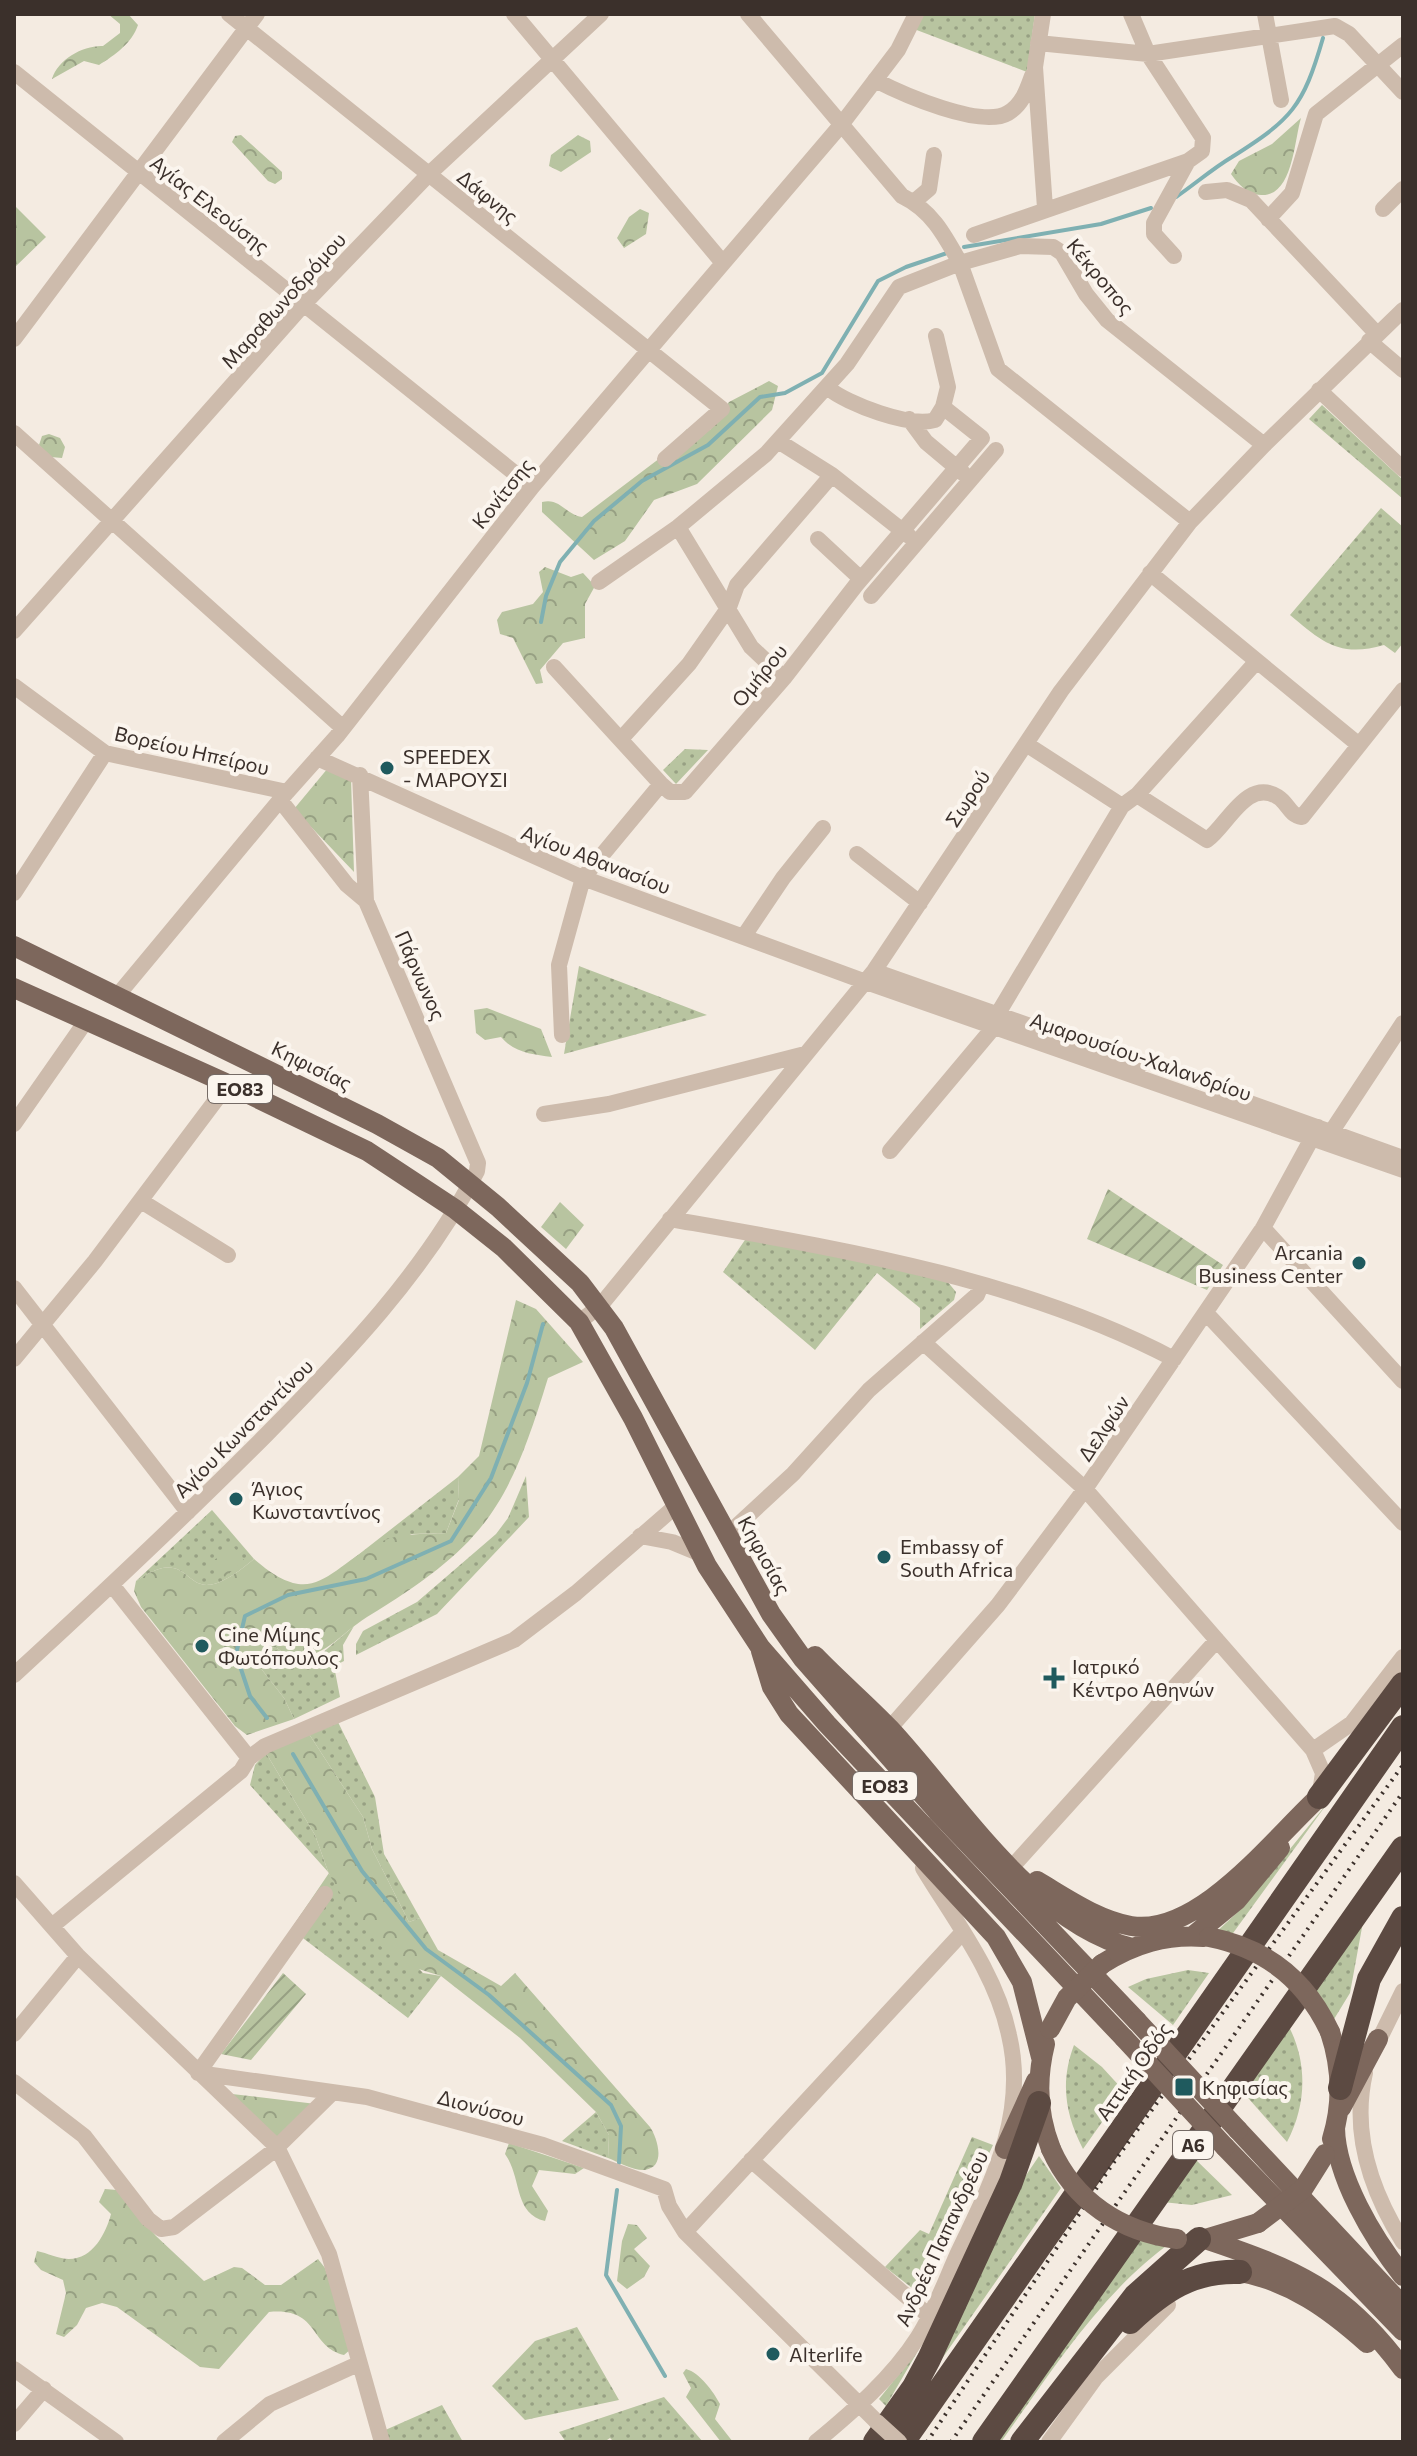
<svg xmlns="http://www.w3.org/2000/svg" width="1417" height="2456" font-family="Commissioner,sans-serif">
<style>
.grass{fill:url(#grass-dots)}
.forest{fill:url(#forest-crowns)}
.garden{fill:url(#garden-furrows)}
.lines{fill:none;stroke-linecap:round;stroke-linejoin:round}
.stream{stroke:#7fb0b2;stroke-width:4}
.minor{stroke:#cdbbac;stroke-width:16}
.major{stroke:#7d675c;stroke-width:20}
.highway{stroke:#5c4a42;stroke-width:24}
.rail{stroke:#3b302b;stroke-width:4;stroke-dasharray:2 6;stroke-linecap:butt}
.minor-bridge{stroke:#cdbbac;stroke-width:16}
.major-bridge{stroke:#7d675c;stroke-width:20}
.poi-dot{fill:#1f5a5e;stroke:#fbf5ee;stroke-width:3}
.labels{text-anchor:middle;dominant-baseline:central;stroke-width:8;stroke-linejoin:round;paint-order:stroke}
.shield{fill:#fbf5ee;stroke:#756b66;stroke-width:2}
.shield-label{font-size:18px;font-weight:bold;fill:#3b302b}
.street-label{font-size:20px;fill:#3b302b;stroke:#fbf5ee}
.poi-label{font-size:20px;fill:#3b302b;stroke:#fbf5ee;text-anchor:start}
</style>
<defs>
<pattern id="grass-dots" width="8" height="8" patternUnits="userSpaceOnUse" patternTransform="scale(2)"><rect width="8" height="8" fill="#b8c4a0"/><path d="M2 2h.1M6 6h.1" fill="none" stroke="#97a083" stroke-width="1.8" stroke-linecap="round"/></pattern>
<pattern id="forest-crowns" width="20" height="18" patternUnits="userSpaceOnUse" patternTransform="scale(2)"><rect width="20" height="18" fill="#b8c4a0"/><path d="M2 6a3 3 0 1 1 6 0M12 15a3 3 0 1 1 6 0" fill="none" stroke="#97a083"/></pattern>
<pattern id="garden-furrows" width="10" height="10" patternUnits="userSpaceOnUse" patternTransform="scale(2)"><rect width="10" height="10" fill="#b8c4a0"/><path d="M-1 1l2-2M0 10L10 0M9 11l2-2" fill="none" stroke="#97a083"/></pattern>
</defs>
<rect width="100%" height="100%" fill="#f4ebe1"/>
<path class="grass" d="M920,14H1035L1027,72L914,29Z
M1322,405L1403,480V499L1309,419Z
M1381,508L1403,527V643L1395,653L1384,645C1340,658 1322,642 1290,615Z
M685,749L708,750L676,784L663,770Z
M579,966L707,1015L564,1054Z
M747,1237L947,1281L956,1292L954,1300L920,1329V1308L877,1273L815,1350L723,1272Z
M526,1476L529,1517L437,1614L356,1655V1644L363,1631L417,1602L496,1534L508,1518Z
M458,1477L459,1499L446,1533L412,1534L349,1562Z
M212,1510L254,1559C185,1617 198,1558 159,1569C151,1571 143,1577 136,1581Z
M354,1626L343,1645L344,1661L334,1666L340,1697L294,1719L284,1698L259,1666L263,1650L275,1647L295,1660L321,1654Z
M336,1718L375,1797L384,1854L420,1918L409,1922L372,1849L363,1817L309,1734Z
M266,1753L315,1835L329,1874L423,1973L441,1976L408,2018L291,1929L329,1873L250,1785L255,1765Z
M1329,1801L1228,1940L1212,1936L1242,1908Z
M1363,1922L1350,1993L1331,2024L1309,1991Z
M1188,1970L1209,1973L1173,2025L1128,1987L1146,1979Z
M1287,2023C1308,2061 1307,2104 1287,2142L1241,2090Z
M1074,2045L1102,2067L1124,2091L1083,2149C1065,2114 1060,2082 1074,2045Z
M596,2112L609,2135L608,2158L562,2141Z
M972,2137L993,2145L930,2281L916,2291L885,2267L920,2230L929,2234Z
M1039,2156L1061,2188L939,2363L1004,2208Z
M1194,2158L1232,2195L1192,2205L1162,2202Z
M1142,2234L1173,2241C1101,2292 1052,2371 1001,2442H996Z
M577,2327L619,2400L525,2420L492,2386L535,2341Z
M919,2349L886,2406L879,2399Z
M664,2397L703,2442H614L610,2438L604,2442H566L559,2432Z
M442,2405L463,2442H387L383,2431Z"/>
<path class="forest" d="M108,14H128L138,25C132,43 115,55 99,65L84,61L52,79C58,59 84,45 103,46L120,33V24Z
M1301,118C1294,141 1293,197 1261,195C1248,195 1238,184 1231,174L1239,161L1272,144Z
M241,135L282,172V179L275,184L268,181L232,142L235,136Z
M578,135L590,141L591,152L561,172L549,166L551,155Z
M14,205L46,237L14,268Z
M640,209L649,213L646,234L624,248L617,238L629,217Z
M769,381L778,386L772,410L697,484L654,500L625,541L594,560L542,512V502C560,497 566,515 582,517L664,455L687,429L710,430L729,402Z
M49,434L60,438L65,447L62,458L51,457L39,445L42,436Z
M545,567L571,577L583,573L595,586L585,604V638L563,643L540,670L543,683L536,684L513,638L500,634L497,620L502,612L533,604L543,592L539,572Z
M328,768L351,779L354,872L294,809Z
M487,1008L541,1029L552,1057C532,1054 515,1053 501,1037L485,1040L476,1033L474,1010Z
M560,1202L584,1225L566,1249L541,1227Z
M516,1300L536,1309L583,1362L548,1378C508,1509 485,1545 367,1617C338,1636 331,1652 295,1660L275,1647L263,1650L259,1666L284,1698L294,1719L247,1735L235,1726L141,1607L134,1591L136,1581C143,1577 151,1571 159,1569C198,1558 185,1617 254,1559C314,1611 325,1571 378,1543C398,1533 424,1534 446,1533L459,1500L458,1477L479,1456Z
M232,1545L244,1560L225,1577L212,1562Z
M309,1734L363,1817L372,1849L409,1922L420,1918L438,1950L501,1986L515,1973L650,2127C657,2137 667,2167 645,2170C634,2171 618,2162 608,2158L609,2135L596,2112L520,2038L441,1976L396,1962L355,1919L329,1874L315,1835L266,1753Z
M232,2094L316,2104L279,2141Z
M509,2143L584,2168L575,2174L539,2170L532,2186L548,2211L545,2221C513,2213 522,2177 505,2154Z
M105,2189L117,2190L156,2236L204,2281L234,2267L242,2268L265,2285H281L318,2259L325,2268L351,2349L344,2355C309,2347 320,2307 269,2312L219,2369L200,2367L117,2307L102,2303L86,2308L77,2325L64,2337L56,2334L66,2293L63,2280L41,2270L34,2262L37,2251C47,2253 59,2259 69,2259C93,2259 106,2233 111,2214L99,2202Z
M628,2224L637,2225L647,2238L634,2249L650,2266L644,2277L627,2289L617,2281L622,2241Z
M686,2369C700,2373 713,2391 720,2404L715,2419L733,2442H721L686,2397L691,2388L683,2373Z"/>
<path class="garden" d="M1108,1189L1223,1265L1207,1290L1087,1239Z
M283,1973L306,1994L251,2060L221,2054Z"/>
<g class="lines">
<path class="stream" d="M1176,197C1195,184 1212,169 1232,157C1292,119 1303,107 1323,38
M964,247L1101,224L1151,208
M541,622L546,596L560,562L594,521L642,481L708,445L760,397L785,393L822,373L878,281L906,267L947,253
M267,1718L250,1696L236,1654L245,1616L288,1595L366,1579L451,1541L491,1478L527,1383L543,1324
M293,1754L362,1871L426,1949L489,1995L611,2105L621,2126L619,2163
M617,2190L606,2275L665,2376"/>
<path class="minor" d="M229,14L722,409L665,459
M514,14L723,263
M748,14L902,196C931,210 944,234 960,263L1020,246L1053,247L1062,253L1086,294L1107,320L1264,445
M1043,14L1035,67L1045,208
M1265,14L1281,100
M1038,43L1148,54L1335,26L1349,34L1403,92
M14,72L532,487
M875,80C902,94 981,129 1008,113C1022,105 1027,90 1032,76
M1206,192L1227,190L1251,200L1377,334
M916,200L929,189L934,155
M1383,209L1403,189
M1268,219L1292,193L1316,114L1403,45
M974,235L1188,161L1202,151L1203,138L1148,54L1131,14
M1174,256L1154,234V223L1188,161
M14,339L257,14
M1369,341L1403,370
M828,388C847,404 911,428 935,420L943,407L948,387L936,336
M1319,390L1403,469
M909,419L926,442L963,473
M14,433L343,728
M778,441L832,475L909,536
M678,527L751,647L784,678
M818,539L861,579
M1150,573L1359,745
M599,582L678,527L766,454L847,364L899,287L960,263L998,369L1190,522
M871,596L996,450
M14,631L304,304L429,174L601,14
M554,667L661,784L670,792H685L784,678L856,585L982,438L943,407
M14,686L105,753L287,792
M621,739L689,664L729,607L737,585L832,475
M1026,744L1122,806
M317,758L583,878L866,982L1403,1170
M1137,795L1207,840C1227,826 1247,777 1278,797C1288,803 1289,815 1302,817L1403,690
M280,800L347,885L366,901
M857,854L920,903
M14,893L105,753
M744,936L783,878L823,828
M874,971L1141,1065
M117,996L280,800L337,736L532,487L841,125L898,50L916,14
M997,1015L1122,806L1137,795L1257,661
M562,1035L559,965L583,878L661,784
M1219,1092L1403,1158
M544,1114L609,1104L805,1054
M14,1124L86,1021
M1326,1140L1403,1023
M890,1151L994,1027
M141,1201L228,1255
M670,1219C840,1249 1020,1278 1174,1359
M1263,1228L1403,1381
M14,1288L188,1512
M1206,1313L1403,1523
M579,1322L600,1306L874,971L1061,691L1190,522L1264,445L1403,310
M923,1342L1085,1489L1313,1750L1323,1773L1320,1792
M14,1359L95,1261L228,1084
M640,1536L672,1542L701,1554
M726,1536L793,1474L869,1390L977,1295L981,1285
M112,1585L249,1758
M14,1675C99,1597 183,1518 265,1436C344,1356 425,1272 477,1171L478,1163L366,901L360,775
M889,1729L998,1605L1085,1489L1263,1228L1318,1127
M1313,1750L1352,1723L1403,1657
M1012,1867L1217,1640
M14,1883L78,1956L277,2147L329,2254L382,2442
M52,1926L241,1771L249,1758L265,1746L514,1640L576,1593L677,1505
M14,2034L78,1956
M1375,2048L1403,1991
M198,2073L367,2097L543,2145L664,2189L669,2206L685,2232L877,2422
M198,2073L325,1894
M1365,2073C1351,2134 1371,2191 1403,2242
M14,2082L84,2136L148,2219L161,2229L174,2227L272,2152L333,2092
M751,2160L929,2316
M685,2232L962,1933
M14,2369L116,2442
M14,2424L44,2389
M224,2442L270,2404L358,2364
M816,2442C852,2412 892,2378 918,2337C934,2312 945,2282 957,2255C991,2183 1028,2116 1009,2035C996,1973 955,1921 923,1868
M1049,2442L1096,2377L1168,2305"/>
<path class="major" d="M14,946L377,1124L438,1158L498,1207L580,1283L614,1328L771,1614L803,1659L937,1811L1137,2021
M14,988L228,1084L367,1151L455,1209L504,1248L579,1322L633,1418L707,1566L760,1647L827,1724L1124,2038
M761,1651L772,1687L789,1714L996,1937L1022,1982L1041,2057
M815,1656C839,1681 866,1704 890,1729C957,1801 1032,1923 1132,1948
M1037,1881C1066,1898 1097,1920 1131,1926C1199,1937 1273,1839 1319,1797
M1193,1936L1237,1900L1280,1848
M1102,1964C1134,1944 1166,1934 1204,1937
M1330,2032C1342,2068 1343,2103 1332,2139
M1045,2044C1036,2080 1037,2114 1051,2149
M1341,2108L1378,2039
M1335,2128C1336,2177 1373,2238 1403,2276
M1238,2130L1403,2306
M1225,2147L1403,2331
M1005,2149L1036,2081
M1205,2239C1295,2269 1345,2290 1403,2369
M1205,2239L1258,2223
M1240,2272C1290,2281 1329,2309 1367,2343"/>
<path class="highway" d="M1319,1797L1403,1684
M1340,2088L1369,1979L1403,1918
M1130,2322C1163,2291 1193,2270 1240,2272
M875,2442L914,2387L929,2359L1011,2182L1039,2103
M903,2442L1403,1727
M984,2442L1403,1848
M1022,2442L1135,2296L1199,2239"/>
<path class="rail" d="M927,2442L1114,2162L1403,1765
M951,2442L1403,1792"/>
<path class="minor-bridge" d="M877,2422L899,2442"/>
<path class="major-bridge" d="M1209,1937C1265,1948 1306,1980 1330,2032
M1137,2021L1238,2130
M1050,2029L1067,1998L1102,1964
M1124,2038L1225,2147
M1051,2149C1074,2201 1121,2232 1177,2239
M1258,2223L1303,2189L1325,2154"/>
</g>
<g class="poi-dot">
<circle cx="387" cy="768" r="8"/>
<circle cx="1359" cy="1263" r="8"/>
<circle cx="236" cy="1499" r="8"/>
<circle cx="884" cy="1557" r="8"/>
<circle cx="202" cy="1646" r="8"/>
<path d="M1050 1666h8v8h8v8h-8v8h-8v-8h-8v-8h8z"/>
<rect x="1174" y="2077" width="20" height="20" rx="4"/>
<circle cx="773" cy="2354" r="8"/>
</g>
<g class="labels">
<g class="shield">
<rect x="208" y="1075" width="64" height="28" rx="6"/>
<rect x="853" y="1772" width="64" height="28" rx="6"/>
<rect x="1173" y="2131" width="40" height="28" rx="6"/>
</g>
<g class="shield-label">
<text x="240" y="1089">ΕΟ83</text>
<text x="885" y="1786">ΕΟ83</text>
<text x="1193" y="2145">Α6</text>
</g>
<g class="street-label">
<text transform="translate(488 196) rotate(39)">Δάφνης</text>
<text transform="translate(210 204) rotate(38)">Αγίας Ελεούσης</text>
<text transform="translate(1101 276) rotate(50)">Κέκροπος</text>
<text transform="translate(283 300) rotate(-48)">Μαραθωνοδρόμου</text>
<text transform="translate(502 493) rotate(-51)">Κονίτσης</text>
<text transform="translate(759 675) rotate(-51)">Ομήρου</text>
<text transform="translate(192 750) rotate(13)">Βορείου Ηπείρου</text>
<text transform="translate(967 798) rotate(-57)">Σωρού</text>
<text transform="translate(596 859) rotate(21)">Αγίου Αθανασίου</text>
<text transform="translate(421 975) rotate(66)">Πάρνωνος</text>
<text transform="translate(1141 1056) rotate(19)">Αμαρουσίου-Χαλανδρίου</text>
<text transform="translate(312 1065) rotate(26)">Κηφισίας</text>
<text transform="translate(243 1428) rotate(-45)">Αγίου Κωνσταντίνου</text>
<text transform="translate(1103 1428) rotate(-56)">Δελφών</text>
<text transform="translate(765 1555) rotate(61)">Κηφισίας</text>
<text transform="translate(1133 2071) rotate(-55)">Αττική Οδός</text>
<text transform="translate(481 2107) rotate(15)">Διονύσου</text>
<text transform="translate(941 2238) rotate(-65)">Ανδρέα Παπανδρέου</text>
</g>
<g class="poi-label">
<text x="403" y="756">SPEEDEX<tspan x="403" dy="23">- ΜΑΡΟΥΣΙ</tspan></text>
<text x="1343" y="1252" text-anchor="end">Arcania<tspan x="1343" dy="23">Business Center</tspan></text>
<text x="252" y="1488">Άγιος<tspan x="252" dy="23">Κωνσταντίνος</tspan></text>
<text x="900" y="1546">Embassy of<tspan x="900" dy="23">South Africa</tspan></text>
<text x="218" y="1634">Cine Μίμης<tspan x="218" dy="23">Φωτόπουλος</tspan></text>
<text x="1072" y="1666">Ιατρικό<tspan x="1072" dy="23">Κέντρο Αθηνών</tspan></text>
<text x="1202" y="2087">Κηφισίας</text>
<text x="789" y="2354">Alterlife</text>
</g>
</g>
<rect width="1417" height="2456" fill="none" stroke="#3b302b" stroke-width="32"/>
</svg>
